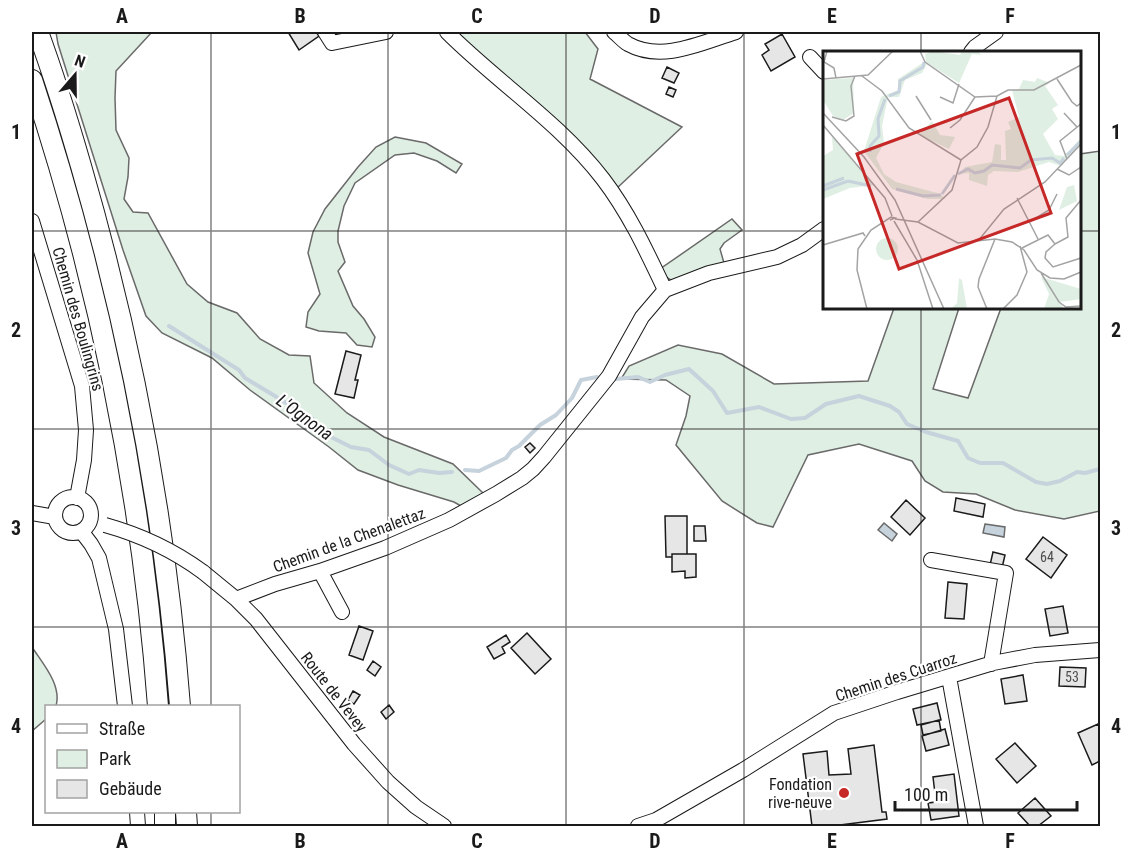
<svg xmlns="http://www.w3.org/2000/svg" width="1132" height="858" font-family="'Roboto Condensed',sans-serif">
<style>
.green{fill:#e0efe3;stroke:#6a6a6a;stroke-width:1.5}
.water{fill:#c6d2dc;stroke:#6a6a6a;stroke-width:1.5}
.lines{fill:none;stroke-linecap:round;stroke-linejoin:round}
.stream{stroke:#c6d2dc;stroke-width:4}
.building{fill:#e6e6e6;stroke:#1a1a1a;stroke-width:1.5}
.minor-casing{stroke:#1a1a1a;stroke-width:16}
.highway-casing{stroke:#1a1a1a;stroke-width:22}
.minor{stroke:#fff;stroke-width:14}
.highway{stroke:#fff;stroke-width:20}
.minor-bridge-casing{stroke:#1a1a1a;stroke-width:16;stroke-linecap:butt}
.minor-bridge{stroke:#fff;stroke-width:14}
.grid{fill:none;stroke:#1a1a1a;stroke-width:1.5;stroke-opacity:0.55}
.poi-dot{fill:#c62828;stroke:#fff;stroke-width:2}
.labels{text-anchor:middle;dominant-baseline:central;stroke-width:4.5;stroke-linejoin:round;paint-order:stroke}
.number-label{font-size:14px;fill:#4d4d4d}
.street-label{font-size:16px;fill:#1a1a1a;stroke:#fff}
.poi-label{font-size:16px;fill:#1a1a1a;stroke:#fff;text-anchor:end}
.water-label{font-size:18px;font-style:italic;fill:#1a1a1a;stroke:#fff}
.inset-river{fill:none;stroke:#c6d2dc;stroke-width:3}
.inset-road{fill:none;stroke:#a3a3a3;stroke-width:1.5}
.view{fill:#c62828;fill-opacity:0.15;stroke:#c62828;stroke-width:3}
.inset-edge{fill:none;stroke:#1a1a1a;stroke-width:3}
.neatline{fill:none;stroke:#1a1a1a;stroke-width:2}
.grid-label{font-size:20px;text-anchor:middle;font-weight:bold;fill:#1a1a1a}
</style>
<rect width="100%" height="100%" fill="#fff"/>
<path class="green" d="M56,32H152L116,71L115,98L116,130L129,158L128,177L124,199L133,212L148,213L187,284L208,302L237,313L260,339L289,355L310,356L314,383L347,413L384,437L453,464L483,493L468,510L454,502L398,485L358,470L329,447L250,390L212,358L162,333L146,316L123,250L58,44Z
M453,32H585L598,49L590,79L682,127L616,189Z
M395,137L426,143L462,164L456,173L437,161L414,153L395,155L355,183L344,206L338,231V242L345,262L338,271L353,306L364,319L375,337L372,347L357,345L346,333L319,331L306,327L308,312L320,294L308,253L313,232L325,209L358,167L376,147Z
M1100,151V511L1064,519L1015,510L976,494L943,492L925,481L912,461L859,444L808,455L773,527L757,523L722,501L676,445L686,416L690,396L666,380L621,379L629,366L678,345L722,354L774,384L868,381L894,308H959L933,389L968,398L1001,308H1080V154Z
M732,219L742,230L724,243L720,249L724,263L674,282L665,276L660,269Z
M32,647C43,664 62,685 56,706H46V719L32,731Z"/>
<path class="water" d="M884,523L897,534L892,541L878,530Z
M985,524L1005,527L1004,537L983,533Z"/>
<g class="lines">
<path class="stream" d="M169,326L239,370L245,378L313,419L329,436L351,447L369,450L389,465L409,474L419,470L439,473L452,472
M616,379L638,377L650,382L665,375L689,369L713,391L727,413L759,407L791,419L805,418L826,404L859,396L890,406L899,412L907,424L926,432L958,441L968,458L980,463H1003L1036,482L1047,484L1060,481L1077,472L1085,473L1100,469
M465,470L479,471L506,458L512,450L519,446L540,425L556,415L572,398L581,380L597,377"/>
</g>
<path class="building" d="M288,32H316L319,36L299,50Z
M782,34L795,57L771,71L762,55L769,50L765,44Z
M667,67L679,73L674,83L662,78Z
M669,87L676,90L673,97L666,94Z
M346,351L361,355L355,380H358L354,398L335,394Z
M530,443L535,448L530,453L525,447Z
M956,498L985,504L983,517L954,511Z
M906,500L925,518L910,535L891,517Z
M665,516H687V554H672V557H666Z
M694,526H705L706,541H694Z
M1043,537L1067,555L1051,578L1026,559Z
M993,552L1005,555L1002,568L990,565Z
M672,554H696V577L685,578V571L672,572Z
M948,582L967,584L964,619L945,618Z
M1063,606L1068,633L1050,636L1045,609Z
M359,626L373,631L363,660L349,655Z
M527,633L551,659L535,674L511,648Z
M506,635L510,642L502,647L505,653L494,659L487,647Z
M373,661L381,667L375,676L367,670Z
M1060,667L1086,668L1085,687L1059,686Z
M1023,675L1027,701L1005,704L1001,679Z
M353,691L360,695L354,704L348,700Z
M937,703L941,720L917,725L913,709Z
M389,705L394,712L386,719L381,712Z
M939,720L941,731L923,735L921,725Z
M1098,724L1100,729V761L1092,765L1078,733Z
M945,729L949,745L926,751L922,736Z
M1015,743L1036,766L1017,783L996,759Z
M874,745L882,812H886L887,819L832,826H812L803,754L827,751L829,775L851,774L848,749Z
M954,774L959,816L931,820L928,803L936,802L933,777Z
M1035,798L1051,816L1038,826H1030L1018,813Z"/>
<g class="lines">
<defs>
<path id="minor" d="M325,32L332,43L386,32
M447,32C497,82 559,122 603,179C629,213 647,252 665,290
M614,32C619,36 623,41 628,44C662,63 703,42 736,32
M971,52L975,47L996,32
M810,57L824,72
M32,221L82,386L86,430L84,460L77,498
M55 515a18 18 0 1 1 36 0a18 18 0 1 1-36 0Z
M32,513L55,517
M81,531L91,544L99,558L116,629L125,706
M931,560L1006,573L991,664
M320,571L342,612
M203,572L236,599L256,619L354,744L388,782L416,807L444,826
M236,599L275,584L320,571L385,548L449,520L496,494L522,478L533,469L544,457L609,376L642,317L665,290L709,273L777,257L802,245L824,229
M949,677L976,826
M137,812L138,826
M638,826L656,820L743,770L834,713L897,692L993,663L1035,655L1100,650"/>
<path id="highway" d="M38,32C54,76 68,121 81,166C132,342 166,524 180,706
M32,80C99,282 142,494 158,706
M165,812V826
M186,812L187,826"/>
</defs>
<use href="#minor" class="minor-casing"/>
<use href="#highway" class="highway-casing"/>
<use href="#minor" class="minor"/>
<use href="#highway" class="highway"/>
<defs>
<path id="minor-bridge" d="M105,525C141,535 173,550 203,572"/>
</defs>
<use href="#minor-bridge" class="minor-bridge-casing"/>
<use href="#minor-bridge" class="minor-bridge"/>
</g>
<path class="grid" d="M211,32V706M388,32V826M566,32V826M744,32V826M921,32V52M32,231H824M1080,231H1100M921,308V826M32,429H1100M32,627H1100M211,812V826"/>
<circle class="poi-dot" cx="844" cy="793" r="6"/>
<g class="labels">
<g class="number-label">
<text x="1047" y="557">64</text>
<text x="1072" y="677">53</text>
</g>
<g class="street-label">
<text transform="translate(78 319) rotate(74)">Chemin des Boulingrins</text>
<text transform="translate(349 540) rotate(-20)">Chemin de la Chenalettaz</text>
<text transform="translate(896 677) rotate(-18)">Chemin des Cuarroz</text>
<text transform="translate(334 692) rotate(52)">Route de Vevey</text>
</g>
<g class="poi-label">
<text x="832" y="784">Fondation<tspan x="832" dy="18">rive-neuve</tspan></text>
</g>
<g class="water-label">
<text transform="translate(305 417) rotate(36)">L'Ognona</text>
</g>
</g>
<g transform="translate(823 51)">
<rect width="258" height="258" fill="#fff"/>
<path d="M110,0L137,4L139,0H155L158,4L149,3L136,32L103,11L102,3ZM101,11L104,13L99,22L82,29L76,46H65L59,75L61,92L53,107L61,123L73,131L118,143L122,148H105L69,138L41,100L58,46L75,39V28ZM30,27L31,62L20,69L10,65L0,49V29ZM214,27L227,32L222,35L235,54L229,58L235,68L220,83L232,104L241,105L258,87V94L238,115L226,111L195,121L171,120L165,124L164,135L146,129V122L136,123L142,116L169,111L172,93L178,94V109H183L182,80L188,78L185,71L196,66L189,39L196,38L200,29L212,31ZM109,70L117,84L132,86L126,98L96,84ZM9,86L52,134L27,137L0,148V105L10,99ZM251,134L254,150L236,159L244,136ZM53 198a11 11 0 1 1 22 0a11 11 0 1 1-22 0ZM218,226L258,238V248L237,251L241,258H221L226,243ZM136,227L139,229L144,258H128L134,252Z" fill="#e0efe3"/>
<path class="inset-river" d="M66,45L76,41L77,30L100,16L101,11M47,101V95L56,85L55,68L62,48M244,104L258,90M135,123L145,118L152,122L161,120L169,114L197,117L208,109L229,107L237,112L241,107M25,130L48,135M0,135L21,127M73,138L100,145L118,144M0,139L25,130M119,143L132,124"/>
<path class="inset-road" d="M4,0L1,11L11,17L13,27M97,0L102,11L152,46L174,45M39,25L59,40L86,77L138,109M0,28L45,24L70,0M234,28L249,51L254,55L258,52M93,45L108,69M117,46L130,52L136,33M0,62L41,106L72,149L121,258M241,62L254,76M9,66L23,70L31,65L28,35L32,25M0,74L62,147L69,165M127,77L137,69L152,46M244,108L237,90L258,73M234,118L246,124L258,116M194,147L215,188M72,168L95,171L135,192L172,188L189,191L201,199L214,219L227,227L241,228L258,221M71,170L94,209L110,258M208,170L226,159L234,143M95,171L129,139L138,109L154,96L165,76L174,45L185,39H211L258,14M155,190L181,158L222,131L258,93M232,193L223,201L222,207L230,216L258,207M0,194L40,182L42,185M199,197L225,184L232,193L245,186L243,167L258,149M218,222L236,251L243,256L258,255M44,258L34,219L35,198L48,179L68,166L72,167L67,169M164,258L155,236L156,228L172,188M180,258L194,244L204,221L197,195"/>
<path class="view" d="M186,47L228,162L76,218L34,103Z"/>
<rect width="258" height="258" class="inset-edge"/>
</g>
<rect width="1132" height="858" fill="none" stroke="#ffffff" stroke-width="66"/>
<rect x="45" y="705" width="195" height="108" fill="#ffffff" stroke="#a3a3a3" stroke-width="1.5"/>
<rect x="57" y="724" width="30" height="9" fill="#ffffff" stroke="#a3a3a3" stroke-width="1.5"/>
<text x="99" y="735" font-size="18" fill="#1a1a1a">Straße</text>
<rect x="57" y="750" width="30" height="18" fill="#e0efe3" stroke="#a3a3a3" stroke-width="1.5"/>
<text x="99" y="765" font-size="18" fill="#1a1a1a">Park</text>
<rect x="57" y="780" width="30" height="18" fill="#e6e6e6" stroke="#a3a3a3" stroke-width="1.5"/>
<text x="99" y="795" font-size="18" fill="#1a1a1a">Gebäude</text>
<g transform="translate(75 75) rotate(20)" stroke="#ffffff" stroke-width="4.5" paint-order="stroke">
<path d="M0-4.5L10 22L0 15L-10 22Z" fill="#1a1a1a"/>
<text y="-9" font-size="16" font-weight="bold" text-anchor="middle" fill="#1a1a1a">N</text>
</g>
<path d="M895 801v9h182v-9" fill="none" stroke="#1a1a1a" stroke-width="3"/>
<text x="904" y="801" font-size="18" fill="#1a1a1a" stroke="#ffffff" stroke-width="4.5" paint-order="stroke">100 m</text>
<rect x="33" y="33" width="1066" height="792" class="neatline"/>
<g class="grid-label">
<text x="122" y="23">A</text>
<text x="300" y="23">B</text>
<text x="477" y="23">C</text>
<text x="655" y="23">D</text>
<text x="832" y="23">E</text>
<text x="1010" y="23">F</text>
<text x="16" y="139">1</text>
<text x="1116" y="139">1</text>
<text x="16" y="337">2</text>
<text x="1116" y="337">2</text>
<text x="16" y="535">3</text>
<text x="1116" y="535">3</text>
<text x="16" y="733">4</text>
<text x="1116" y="733">4</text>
<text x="122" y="848">A</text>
<text x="300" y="848">B</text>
<text x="477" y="848">C</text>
<text x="655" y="848">D</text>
<text x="832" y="848">E</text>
<text x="1010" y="848">F</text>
</g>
</svg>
